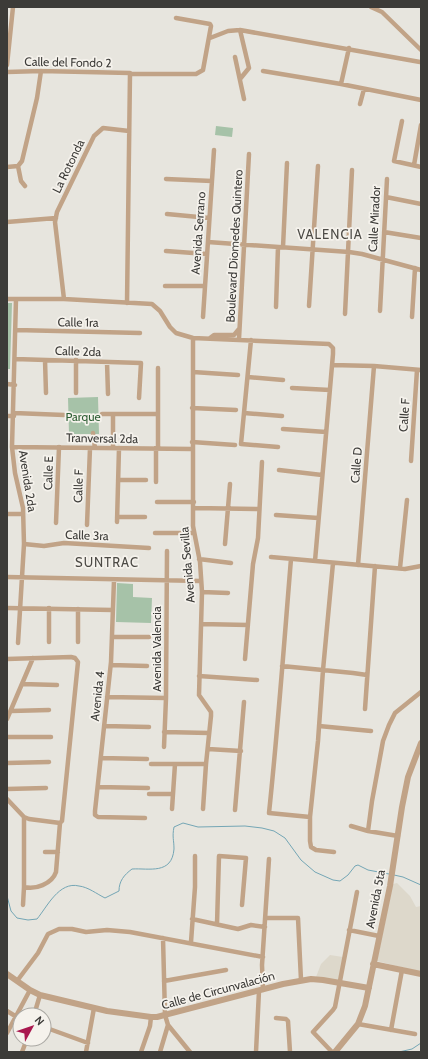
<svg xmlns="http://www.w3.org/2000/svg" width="428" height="1059" font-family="Cabin,sans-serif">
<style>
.built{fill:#ddd8cb}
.green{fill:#a6c2a8}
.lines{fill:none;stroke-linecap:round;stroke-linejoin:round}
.stream{stroke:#74a6b5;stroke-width:1}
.minor{stroke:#c1a387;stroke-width:4.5}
.tertiary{stroke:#c1a387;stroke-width:6}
.labels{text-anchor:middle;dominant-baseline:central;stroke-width:3.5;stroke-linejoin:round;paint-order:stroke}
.street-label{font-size:12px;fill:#3c3b38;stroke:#f5f2ec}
.park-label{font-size:12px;fill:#2e5f35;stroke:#f5f2ec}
.neighbourhood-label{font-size:13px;letter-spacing:1px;fill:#4c4a45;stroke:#f5f2ec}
</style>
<rect width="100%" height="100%" fill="#e7e5de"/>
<path class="built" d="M397,883L410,896L416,907L421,906V972L377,961L393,884Z
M330,955L343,957L338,981L316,977L321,964Z"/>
<path class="green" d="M216,126L233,128L232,137L215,135Z
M7,303H12L10,369H7Z
M98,397L99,434H69L68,398Z
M117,583L133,584V597L152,598L151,623L116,622Z"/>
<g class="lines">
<path class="stream" d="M394,875L403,877L421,885
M7,896L11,911L17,918L28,920L37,919C47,907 59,881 79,886C88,887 97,894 105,898L119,891C119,881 124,875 132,869C149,868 172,875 174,849C174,840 172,837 174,827L183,823L198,827L245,826L262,828L274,831L285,838L301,860L315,872L333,880L340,881L348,875L355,866L358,865L368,870L389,874
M399,1052L412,1049L421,1043"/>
<path class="minor" d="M371,7L382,12L421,50
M210,38L228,31L240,30L420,62
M235,57L244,99
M7,65L13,7
M263,71L341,84L421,100
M7,72L41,71L130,73L127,303
M130,74H196L203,70L211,26L210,24L176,18
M240,79L249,68L240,30
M341,84L349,48
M360,104L364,89
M402,121L394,161L421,167
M414,165L421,125
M18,166L21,181L25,186
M7,167L18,166L22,161L37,98L41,71
M166,179L212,181
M386,197L421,204
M167,214L209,218
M7,222L56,218
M384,232L421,238
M208,242L349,252L362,254L421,270
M283,247L287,163
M166,251L207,254
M165,286H205
M7,299H64L152,304L160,311L170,327L176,333L193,338L329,344L333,348V354L315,561
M16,299L12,447L15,473L23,508L24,544L18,643
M64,299L55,222L57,212L94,136L103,128L129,131
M309,306L318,166
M276,307L278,247
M380,311L387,179
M345,314L352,170
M203,317L214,150
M412,317L415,268
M16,330L140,333
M193,338V526L200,562L202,592L199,695L211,712V716L206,764L203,809
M210,338L214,335H234L239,329
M239,339L249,154
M251,340L241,444L278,447
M15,359L141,363L139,398
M45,360L46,393
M76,360V393
M107,362L108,394
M332,365L374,366L421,370
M193,372L238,375
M248,377L283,380
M7,384L15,385
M292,388L330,390
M192,408L236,410
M14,413L64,415
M244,413L282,416
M102,414H158
M7,416H14
M283,429L326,432
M93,433L95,448
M192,442L235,445
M12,447L192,449
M113,448V414
M156,448V482
M158,448V368
M411,461L417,370
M279,470L322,475
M118,480H146
M157,502H194
M194,508L259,509
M7,514H23
M276,515L318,518
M117,517H145
M117,522L119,448
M56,523L59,447
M87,525L90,448
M155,533H194
M24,544L44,546L64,543L149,548
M225,544L230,484
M271,557L405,569L421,566
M199,559L231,563
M291,559C284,644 278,728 269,813L310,817
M333,563L323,670L318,741L310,817V841L311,847L316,850L334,852
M358,565L374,366
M400,568L407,500
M7,577L201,581
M114,580L111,662L95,811V815L98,817L145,818
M202,592L228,593
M7,608L113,610
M78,609V642
M201,624L248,625
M112,637H149
M49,642V608
M7,659L71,657L75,658L78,662L62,821L60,823L56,872C52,884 35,890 24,887
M245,659L253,564L258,538L262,462
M111,665L147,666
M282,666L353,673L367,675
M199,676L257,680
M22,684L57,685
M107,697L166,698
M365,709L375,566
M11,711L49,710
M7,719L33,658
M104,726L149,727
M319,726L371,731
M164,732L209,733
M7,737H51
M164,747L166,698L167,551
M208,749L241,751
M101,758L147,759
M7,763L49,762
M151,764H206
M98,787L148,788
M7,789L46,788
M149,794H173
M7,799L24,817L29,819L60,823
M172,809L175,764
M235,810L244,702
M351,826L368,831L398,836
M368,831L372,801L383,741L389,725L395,713L421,692
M45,852H58
M23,905L24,887V817
M265,918H298L301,980
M192,919L238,929L251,925L265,927
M217,924L219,856L246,858L242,905
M349,930L379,936
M163,938L165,1015L168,1025L190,1052
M191,942L195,887V856
M17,981L38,953L48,934L59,929H72L86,932L107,930L130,932L263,957
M164,981L226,970
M263,990L262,965L269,859
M7,1011L20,1019
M34,1015L40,995
M276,1018L286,1019L288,1021L290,1052
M358,1024L415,1034
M44,1027L88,1043
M391,1030L402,970
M7,1033L30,990
M22,1052L27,1039
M86,1052L94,1008
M141,1052L150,1026L151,1017
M160,1052L168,1025
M256,1052L259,991
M332,1052L313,1032L333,1010L335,1007L357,892"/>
<path class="tertiary" d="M373,964L421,974
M7,974L30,990L40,995L107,1011L151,1017H157L283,984L311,979L323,980L369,988
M335,1052L358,1024L365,1006L390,886L402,807L408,777L421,743"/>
</g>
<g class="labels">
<g class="street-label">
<text transform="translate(68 62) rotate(1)">Calle del Fondo 2</text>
<text transform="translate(68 166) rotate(-64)">La Rotonda</text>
<text transform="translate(374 219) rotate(-87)">Calle Mirador</text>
<text transform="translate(198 233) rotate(-86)">Avenida Serrano</text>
<text transform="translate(234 246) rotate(-87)">Boulevard Diomedes Quintero</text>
<text transform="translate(78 322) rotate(1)">Calle 1ra</text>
<text transform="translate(78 351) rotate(2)">Calle 2da</text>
<text transform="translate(404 415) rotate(-86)">Calle F</text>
<text transform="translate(102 438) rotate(1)">Tranversal 2da</text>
<text transform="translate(356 465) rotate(-85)">Calle D</text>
<text transform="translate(48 473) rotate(-88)">Calle E</text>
<text transform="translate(28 481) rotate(81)">Avenida 2da</text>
<text transform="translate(78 486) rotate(-88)">Calle F</text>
<text transform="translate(87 535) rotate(2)">Calle 3ra</text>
<text transform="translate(187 565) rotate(-95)">Avenida Sevilla</text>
<text transform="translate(156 649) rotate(-90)">Avenida Valencia</text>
<text transform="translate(97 696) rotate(-84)">Avenida 4</text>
<text transform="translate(375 899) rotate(-79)">Avenida 5ta</text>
<text transform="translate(218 990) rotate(-15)">Calle de Circunvalación</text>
</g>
<g class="park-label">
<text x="83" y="416">Parque</text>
</g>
<g class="neighbourhood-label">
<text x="330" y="234">VALENCIA</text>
<text x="107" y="562">SUNTRAC</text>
</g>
</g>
<rect width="428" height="1059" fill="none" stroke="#3c3b38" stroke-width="16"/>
<g transform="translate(32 1027) rotate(50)"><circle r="19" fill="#f5f2ec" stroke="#aba9a4"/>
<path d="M0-3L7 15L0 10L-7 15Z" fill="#a9174e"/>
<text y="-6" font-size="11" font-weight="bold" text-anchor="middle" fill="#3c3b38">N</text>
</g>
</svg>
